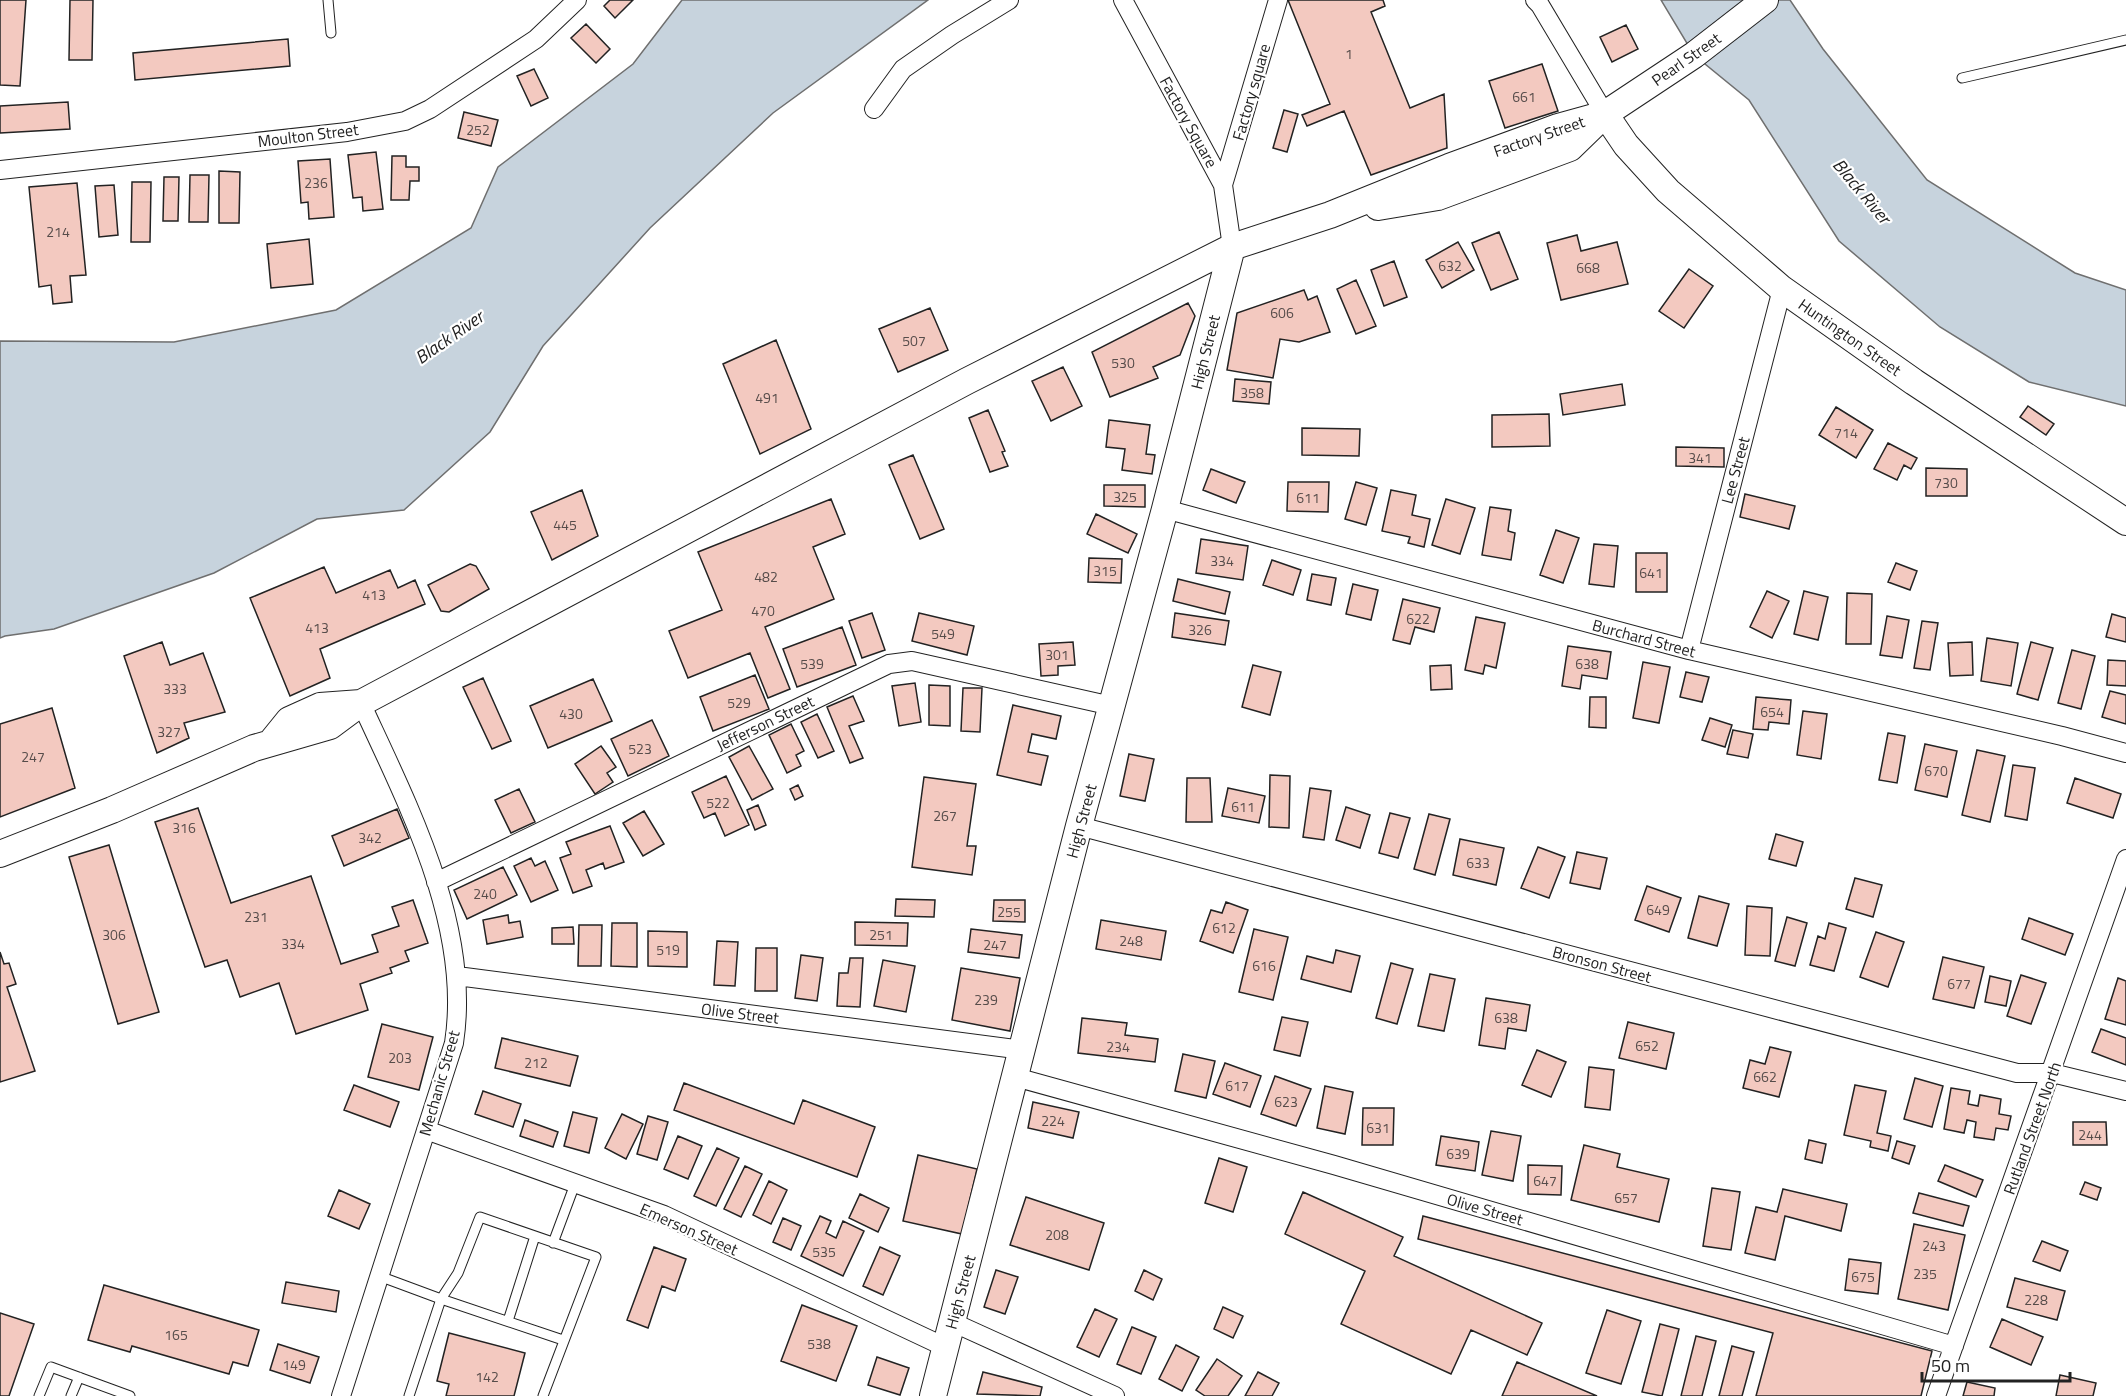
<svg xmlns="http://www.w3.org/2000/svg" width="2126" height="1396" font-family="'Titillium Web',sans-serif">
<style>
.water{fill:#c7d3dd;stroke:#6f6f6f;stroke-width:1.5}
.building{fill:#f3c9c0;stroke:#222;stroke-width:1.5}
.lines{fill:none;stroke-linecap:round;stroke-linejoin:round}
.lane-casing{stroke:#222;stroke-width:11}
.street-casing{stroke:#222;stroke-width:20}
.secondary-casing{stroke:#222;stroke-width:28}
.lane{stroke:#fff;stroke-width:9}
.street{stroke:#fff;stroke-width:18}
.secondary{stroke:#fff;stroke-width:26}
.labels{text-anchor:middle;dominant-baseline:central;stroke-width:4.5;stroke-linejoin:round;paint-order:stroke}
.number-label{font-size:14px;fill:#564c4a}
.street-label{font-size:16px;fill:#222;stroke:#fff}
.water-label{font-size:18px;font-style:italic;fill:#222;stroke:#fff}
</style>
<rect width="100%" height="100%" fill="#fff"/>
<path class="water" d="M682,0H928L773,113L650,228L543,346L490,432L404,510L317,519L214,573L54,629L5,636L0,638V341L174,342L336,310L471,228L498,167L633,64Z
M1661,0H1790L1823,49L1927,180L2075,273L2126,290V406L2029,382L1940,327L1839,241L1749,100L1694,55Z"/>
<path class="building" d="M0,0H26L20,86L0,85Z
M70,0H93L92,60H69Z
M610,0H633L615,18L604,6Z
M1288,0H1383L1385,6L1371,12L1410,108L1444,94L1447,148L1371,175L1344,111L1307,126L1302,115L1330,104Z
M586,24L610,49L596,63L571,38Z
M1626,25L1638,49L1612,62L1600,37Z
M288,39L290,66L135,80L133,53Z
M1542,64L1558,111L1505,128L1489,81Z
M534,69L548,98L531,106L517,76Z
M68,102L70,129L0,133V106Z
M1284,110L1298,114L1287,152L1273,148Z
M464,112L498,120L491,146L458,138Z
M376,152L383,209L363,211L362,197L353,198L348,155Z
M392,156H406V167H419V181H410L409,200H391Z
M330,159L334,217L309,219L308,202L301,203L298,161Z
M219,171L240,172L239,223H219Z
M190,175H209L208,222H189Z
M164,177H179L178,221H163Z
M132,182H151L150,242H131Z
M77,183L86,275L70,276L72,302L53,304L51,285L39,287L29,187Z
M114,185L118,235L99,237L95,186Z
M1499,232L1518,279L1491,290L1472,243Z
M1577,235L1581,251L1617,242L1628,284L1561,300L1547,243Z
M309,239L313,284L271,288L267,244Z
M1458,242L1474,270L1442,288L1426,260Z
M1394,261L1407,297L1384,306L1371,270Z
M1689,269L1713,286L1684,328L1659,311Z
M1356,280L1376,326L1356,334L1337,289Z
M1304,290L1308,300L1317,296L1330,332L1299,342L1280,339L1273,378L1227,370L1237,313Z
M1188,303L1195,316L1180,355L1153,367L1158,378L1110,397L1092,352Z
M930,308L948,350L898,372L879,329Z
M776,340L811,429L760,454L723,364Z
M1063,367L1082,406L1051,421L1032,381Z
M1235,379L1271,382L1269,404L1233,401Z
M1622,384L1625,405L1563,415L1560,394Z
M2028,406L2054,424L2046,435L2020,417Z
M1836,407L1873,430L1856,458L1819,435Z
M988,410L1005,451L1002,452L1008,466L990,472L969,418Z
M1549,414L1550,446L1492,447V415Z
M1109,420L1150,425L1146,454L1155,455L1152,474L1122,470L1125,449L1106,447Z
M1302,428L1360,429L1359,456L1302,455Z
M1888,443L1917,458L1911,469L1904,465L1897,480L1874,469Z
M1676,447L1724,448V467L1676,466Z
M913,455L944,529L920,539L889,465Z
M1926,468L1967,469V496H1926Z
M1211,469L1245,482L1236,503L1203,490Z
M1288,482H1329L1328,512L1287,511Z
M1356,482L1377,488L1366,525L1345,519Z
M1104,485H1145V507L1104,506Z
M582,490L598,536L552,560L531,512Z
M1391,490L1416,495L1412,515L1430,519L1424,547L1408,543L1410,537L1382,531Z
M1745,494L1795,506L1789,529L1740,517Z
M831,499L845,534L813,547L834,599L765,627L790,689L768,698L750,653L688,678L669,631L722,610L698,552Z
M1446,499L1475,508L1460,554L1432,545Z
M1490,507L1511,510L1508,531L1515,533L1511,560L1482,555Z
M1096,514L1137,534L1128,553L1087,534Z
M1556,530L1579,538L1563,583L1540,575Z
M1201,539L1248,546L1243,580L1196,573Z
M1594,544L1618,546L1614,587L1589,584Z
M1636,553H1667V592H1636Z
M1089,558L1122,559L1121,583L1088,582Z
M1272,560L1301,570L1293,595L1263,585Z
M1896,563L1917,571L1910,590L1888,582Z
M470,564L476,566L489,589L449,612L441,611L428,585Z
M324,567L336,593L390,570L398,588L415,580L425,604L320,649L330,678L290,696L250,598Z
M1312,574L1336,578L1331,605L1307,600Z
M1178,579L1230,592L1225,614L1173,601Z
M1353,584L1378,590L1371,620L1346,614Z
M1767,591L1789,601L1772,638L1750,627Z
M1804,591L1828,597L1818,640L1794,634Z
M1847,593L1872,594L1871,644H1846Z
M1403,599L1440,608L1434,632L1415,627L1410,644L1393,640Z
M872,613L885,650L862,658L849,621Z
M919,613L974,626L967,655L912,641Z
M1175,613L1229,621L1225,645L1172,637Z
M2112,614L2126,618V642L2106,637Z
M1887,616L1909,620L1902,658L1880,655Z
M1476,617L1505,623L1496,668L1485,665L1483,674L1465,670Z
M1922,621L1938,623L1930,670L1914,668Z
M842,627L856,665L797,687L783,649Z
M1987,638L2018,643L2011,686L1981,681Z
M162,642L170,665L203,653L225,712L184,723L189,738L157,753L124,656Z
M1073,642L1075,665L1058,666V675L1041,676L1039,644Z
M1972,642L1973,675L1950,676L1948,643Z
M2031,642L2053,648L2038,700L2017,694Z
M1568,646L1611,652L1607,679L1582,675L1580,689L1562,686Z
M2072,650L2095,656L2081,709L2058,703Z
M2108,660L2126,661V686L2107,685Z
M1643,662L1670,667L1659,723L1633,718Z
M1253,665L1281,672L1270,715L1242,707Z
M1451,665L1452,689L1431,690L1430,666Z
M1686,672L1709,677L1702,702L1680,697Z
M755,675L769,709L713,731L700,697Z
M483,678L511,741L492,749L463,687Z
M593,679L612,721L548,748L530,706Z
M915,683L921,722L899,726L892,686Z
M929,685L950,686V726L929,725Z
M963,688H982L980,732L961,731Z
M2110,691L2126,695V724L2102,717Z
M853,696L864,721L849,726L863,758L850,763L827,707Z
M1590,697H1606V728L1589,727Z
M1756,697L1791,700L1789,724L1769,722L1768,730L1753,729Z
M1013,705L1061,716L1056,739L1032,734L1028,752L1048,756L1041,785L997,775Z
M52,708L75,788L0,817V724Z
M1803,711L1827,714L1821,759L1797,755Z
M817,714L834,751L818,758L801,722Z
M1710,718L1732,725L1725,747L1702,740Z
M652,720L669,756L628,776L611,739Z
M791,724L804,751L796,755L801,766L787,773L769,735Z
M1733,730L1753,734L1748,758L1727,754Z
M1888,733L1905,736L1897,783L1879,780Z
M1925,744L1957,751L1947,797L1915,790Z
M601,746L616,767L607,773L613,782L595,794L575,764Z
M749,746L773,789L752,800L729,757Z
M1977,750L2005,756L1990,822L1962,815Z
M1129,754L1154,759L1145,801L1120,796Z
M2013,765L2035,768L2027,820L2005,816Z
M1270,775L1290,776L1289,828L1269,827Z
M726,776L749,825L725,836L715,813L704,818L692,792Z
M924,777L976,784L967,846H976L972,875L912,867Z
M1187,778H1210L1212,822H1186Z
M2075,778L2121,794L2113,818L2067,803Z
M798,785L803,796L795,800L790,789Z
M1228,788L1265,796L1259,823L1222,816Z
M1310,788L1331,791L1324,840L1303,837Z
M519,789L535,822L511,833L495,800Z
M758,805L766,825L755,830L747,810Z
M1346,807L1370,815L1360,848L1336,840Z
M198,808L231,903L311,876L341,964L378,952L372,935L399,926L392,907L413,900L428,943L405,951L409,961L390,968L392,973L360,984L368,1010L296,1034L279,983L240,997L227,960L205,967L155,822Z
M397,809L409,838L344,866L332,836Z
M644,811L664,844L643,856L623,823Z
M1390,813L1410,818L1398,858L1379,853Z
M1429,814L1450,819L1435,875L1414,869Z
M610,826L624,862L605,869L603,863L586,870L592,886L573,893L560,858L571,854L566,842Z
M1776,834L1803,842L1796,866L1769,859Z
M1460,839L1504,848L1496,885L1453,875Z
M109,845L159,1012L118,1024L69,857Z
M1538,847L1565,857L1549,898L1521,888Z
M1577,852L1607,858L1600,889L1570,883Z
M531,858L535,866L545,861L558,890L531,902L514,866Z
M503,867L517,895L467,919L454,890Z
M1855,878L1882,885L1873,917L1846,909Z
M1647,886L1681,898L1669,932L1635,920Z
M1699,896L1729,904L1717,946L1688,938Z
M896,899L935,900L934,917L895,916Z
M994,900H1025V922L993,921Z
M1226,902L1248,910L1233,953L1200,941L1211,910L1222,913Z
M1747,906L1772,908L1770,956L1745,955Z
M508,915L509,923L520,921L523,937L487,944L483,920Z
M1787,917L1807,923L1795,966L1775,961Z
M2029,918L2073,934L2065,955L2022,939Z
M1101,920L1166,931L1161,960L1096,949Z
M855,922L908,923L907,946L855,945Z
M612,923H637V967L611,966Z
M1829,923L1846,928L1834,971L1810,965L1818,936L1825,939Z
M579,925H602L601,966H578Z
M573,927L574,944H552V928Z
M971,929L1022,935L1019,958L968,952Z
M1254,929L1288,937L1273,1000L1239,992Z
M648,931L687,932V967L648,966Z
M1876,932L1904,942L1888,987L1860,977Z
M717,941L738,942L735,986L714,985Z
M756,948H777V991H755Z
M1336,950L1360,956L1351,992L1301,979L1307,956L1333,963Z
M0,952L4,964L9,963L16,984L7,987L35,1071L0,1082Z
M801,955L823,958L817,1001L795,998Z
M1943,957L1984,967L1974,1008L1933,999Z
M850,958H863L860,1007L837,1006L839,973H848Z
M883,960L915,966L906,1012L874,1006Z
M1391,963L1413,969L1397,1024L1376,1018Z
M961,968L1020,978L1010,1031L952,1020Z
M1430,974L1455,979L1444,1031L1418,1026Z
M2021,975L2046,983L2031,1024L2007,1016Z
M1990,976L2011,981L2006,1006L1985,1002Z
M2118,978L2126,981V1025L2105,1019Z
M1486,998L1530,1005L1526,1031L1508,1028L1505,1049L1479,1045Z
M1282,1017L1308,1022L1300,1056L1274,1050Z
M1082,1018L1127,1023L1125,1035L1158,1039L1155,1062L1078,1053Z
M1628,1022L1674,1033L1666,1069L1619,1058Z
M382,1024L433,1037L419,1090L368,1077Z
M2101,1029L2126,1038V1065L2092,1052Z
M502,1038L578,1056L570,1086L495,1068Z
M1770,1047L1791,1052L1779,1097L1743,1088L1750,1060L1765,1064Z
M1537,1050L1566,1062L1551,1097L1522,1085Z
M1183,1054L1215,1061L1206,1098L1175,1091Z
M1225,1063L1261,1076L1250,1107L1213,1094Z
M1589,1067L1614,1070L1610,1110L1585,1107Z
M1275,1076L1311,1089L1296,1126L1261,1114Z
M1915,1078L1943,1086L1932,1127L1904,1119Z
M684,1083L794,1124L803,1100L875,1127L857,1177L674,1110Z
M354,1085L399,1102L390,1127L344,1110Z
M1855,1085L1886,1091L1877,1133L1891,1136L1888,1151L1870,1147L1871,1141L1844,1135Z
M1325,1086L1353,1092L1345,1134L1317,1128Z
M1951,1088L1970,1091L1968,1104L1978,1106L1980,1095L2001,1099L1999,1114L2011,1116L2008,1130L1996,1128L1994,1140L1974,1137L1976,1122L1967,1120L1964,1133L1944,1129Z
M483,1091L521,1104L513,1127L475,1114Z
M1033,1102L1079,1112L1073,1138L1028,1128Z
M1363,1108H1394L1393,1145H1362Z
M573,1112L597,1118L589,1153L564,1146Z
M622,1114L643,1124L626,1159L605,1148Z
M648,1116L668,1122L657,1160L637,1154Z
M525,1120L558,1132L553,1147L520,1136Z
M2073,1122H2106L2107,1145H2073Z
M1491,1131L1521,1136L1513,1181L1482,1175Z
M678,1136L702,1146L688,1179L664,1169Z
M1441,1136L1479,1142L1475,1171L1436,1165Z
M1809,1140L1826,1144L1822,1163L1805,1159Z
M1897,1141L1915,1146L1909,1164L1892,1158Z
M1584,1145L1620,1154L1617,1167L1669,1179L1659,1222L1571,1200Z
M717,1148L739,1158L716,1206L694,1196Z
M918,1155L977,1169L962,1234L903,1221Z
M1219,1158L1247,1167L1233,1212L1205,1203Z
M1528,1165L1562,1166L1561,1195L1528,1194Z
M1945,1165L1983,1180L1976,1197L1938,1181Z
M745,1166L762,1174L741,1217L724,1209Z
M769,1181L787,1190L771,1224L753,1215Z
M2085,1182L2101,1188L2097,1200L2080,1194Z
M1712,1188L1740,1192L1731,1250L1703,1246Z
M1783,1189L1847,1204L1841,1231L1785,1216L1775,1260L1745,1253L1756,1207L1777,1212Z
M339,1190L370,1204L359,1229L328,1216Z
M1303,1192L1403,1237L1394,1256L1542,1323L1527,1355L1471,1330L1451,1374L1341,1324L1365,1271L1285,1234Z
M1919,1193L1969,1206L1963,1226L1913,1213Z
M860,1194L889,1208L878,1232L849,1218Z
M1026,1197L1104,1223L1089,1270L1010,1245Z
M820,1216L831,1221L826,1233L836,1238L843,1221L864,1231L843,1276L801,1256Z
M1423,1216L1932,1351L1921,1396H1756L1773,1333L1418,1239Z
M783,1218L801,1226L791,1250L773,1242Z
M1914,1224L1965,1235L1948,1310L1898,1299Z
M2042,1241L2068,1251L2060,1271L2033,1261Z
M654,1247L686,1259L675,1291L662,1286L648,1328L627,1320Z
M880,1247L900,1256L883,1295L863,1286Z
M1849,1259L1881,1263L1878,1294L1845,1290Z
M996,1270L1018,1277L1005,1314L984,1307Z
M1144,1270L1162,1279L1153,1300L1135,1291Z
M2015,1278L2065,1291L2057,1320L2007,1307Z
M286,1282L339,1291L336,1312L282,1303Z
M104,1285L259,1330L248,1366L233,1362L229,1374L132,1346L130,1352L88,1340Z
M802,1305L857,1326L836,1381L781,1361Z
M1223,1307L1243,1316L1233,1338L1214,1329Z
M1095,1309L1117,1319L1099,1357L1077,1347Z
M1607,1310L1641,1321L1621,1384L1586,1373Z
M0,1313L34,1324L9,1396H0Z
M2002,1319L2043,1337L2031,1365L1990,1347Z
M1660,1324L1679,1329L1662,1396L1642,1392Z
M1132,1327L1156,1337L1141,1374L1117,1364Z
M449,1333L525,1353L514,1396H446L449,1384L437,1381Z
M1696,1336L1716,1341L1702,1396H1681Z
M278,1344L319,1357L310,1383L270,1370Z
M1176,1345L1199,1357L1182,1391L1159,1379Z
M1732,1346L1754,1352L1742,1396H1719Z
M877,1357L909,1368L900,1395L868,1385Z
M1217,1359L1242,1376L1228,1396H1205L1196,1390Z
M1517,1362L1597,1396H1502Z
M983,1372L1042,1387L1040,1396L977,1394Z
M1258,1372L1279,1383L1272,1396H1245Z
M2060,1375L2096,1383L2093,1396H2056Z
M1967,1382L1995,1388L1994,1396H1963Z"/>
<g class="lines">
<defs>
<path id="lane" d="M328,0L331,33
M1962,78L2126,40
M553,1243L575,1184
M379,1276L441,1299L563,1340
M508,1321L535,1236
M39,1396L51,1367L130,1396
M71,1396L79,1377
M409,1396L441,1299L458,1273L480,1217L596,1257L543,1396"/>
<path id="street" d="M1123,0L1223,185L1232,247
M1535,0L1540,5L1605,114
M874,109L903,69L952,35L1009,0
M0,170L347,132L405,121L430,109L536,39L577,0
M1223,185L1278,0
M1165,509L1689,650L2062,736L2126,753
M1689,650L1782,289
M1079,826L2017,1073H2052L2126,1091
M436,882L889,664L912,661L1112,706
M457,976L1023,1050
M1015,1077L1334,1165L1954,1346
M426,1130L664,1215L945,1347
M952,1322L1115,1396
M341,1396L454,1043C472,927 408,805 361,703
M1936,1396L2126,859"/>
<path id="secondary" d="M1605,114L1626,145L1668,191L1782,289L1914,382L2126,522
M1378,207L1438,197L1570,148L1605,114L1694,55L1765,0
M272,741L289,720L320,706L361,703
M0,854L112,810L254,748L330,726L361,703L967,381L1232,247L1330,215L1449,167L1558,127L1605,114
M933,1396L1079,826L1165,509L1232,247"/>
</defs>
<use href="#lane" class="lane-casing"/>
<use href="#street" class="street-casing"/>
<use href="#secondary" class="secondary-casing"/>
<use href="#lane" class="lane"/>
<use href="#street" class="street"/>
<use href="#secondary" class="secondary"/>
</g>
<g class="labels">
<g class="number-label">
<text x="1349" y="53">1</text>
<text x="1524" y="96">661</text>
<text x="478" y="129">252</text>
<text x="316" y="182">236</text>
<text x="58" y="231">214</text>
<text x="1450" y="265">632</text>
<text x="1588" y="267">668</text>
<text x="1282" y="312">606</text>
<text x="914" y="340">507</text>
<text x="1123" y="362">530</text>
<text x="1252" y="392">358</text>
<text x="767" y="397">491</text>
<text x="1846" y="432">714</text>
<text x="1700" y="457">341</text>
<text x="1946" y="482">730</text>
<text x="1125" y="496">325</text>
<text x="1308" y="497">611</text>
<text x="565" y="524">445</text>
<text x="1222" y="560">334</text>
<text x="1105" y="570">315</text>
<text x="1651" y="572">641</text>
<text x="766" y="576">482</text>
<text x="374" y="594">413</text>
<text x="763" y="610">470</text>
<text x="1418" y="618">622</text>
<text x="317" y="627">413</text>
<text x="1200" y="629">326</text>
<text x="943" y="633">549</text>
<text x="1057" y="654">301</text>
<text x="812" y="663">539</text>
<text x="1587" y="663">638</text>
<text x="175" y="688">333</text>
<text x="739" y="702">529</text>
<text x="1772" y="711">654</text>
<text x="571" y="713">430</text>
<text x="169" y="731">327</text>
<text x="640" y="748">523</text>
<text x="33" y="756">247</text>
<text x="1936" y="770">670</text>
<text x="718" y="802">522</text>
<text x="1243" y="806">611</text>
<text x="945" y="815">267</text>
<text x="184" y="827">316</text>
<text x="370" y="837">342</text>
<text x="1478" y="862">633</text>
<text x="485" y="893">240</text>
<text x="1658" y="909">649</text>
<text x="1009" y="911">255</text>
<text x="256" y="916">231</text>
<text x="1224" y="927">612</text>
<text x="114" y="934">306</text>
<text x="881" y="934">251</text>
<text x="1131" y="940">248</text>
<text x="293" y="943">334</text>
<text x="995" y="944">247</text>
<text x="668" y="949">519</text>
<text x="1264" y="965">616</text>
<text x="1959" y="983">677</text>
<text x="986" y="999">239</text>
<text x="1506" y="1017">638</text>
<text x="1647" y="1045">652</text>
<text x="1118" y="1046">234</text>
<text x="400" y="1057">203</text>
<text x="536" y="1062">212</text>
<text x="1765" y="1076">662</text>
<text x="1237" y="1085">617</text>
<text x="1286" y="1101">623</text>
<text x="1053" y="1120">224</text>
<text x="1378" y="1127">631</text>
<text x="2090" y="1134">244</text>
<text x="1458" y="1153">639</text>
<text x="1545" y="1180">647</text>
<text x="1626" y="1197">657</text>
<text x="1057" y="1234">208</text>
<text x="1934" y="1245">243</text>
<text x="824" y="1251">535</text>
<text x="1925" y="1273">235</text>
<text x="1863" y="1276">675</text>
<text x="2036" y="1299">228</text>
<text x="176" y="1334">165</text>
<text x="819" y="1343">538</text>
<text x="294" y="1364">149</text>
<text x="487" y="1376">142</text>
</g>
<g class="street-label">
<text transform="translate(1686 59) rotate(-35)">Pearl Street</text>
<text transform="translate(1251 92) rotate(-74)">Factory square</text>
<text transform="translate(1189 122) rotate(61)">Factory Square</text>
<text transform="translate(308 135) rotate(-7)">Moulton Street</text>
<text transform="translate(1539 136) rotate(-19)">Factory Street</text>
<text transform="translate(1850 337) rotate(35)">Huntington Street</text>
<text transform="translate(1205 352) rotate(-76)">High Street</text>
<text transform="translate(1735 470) rotate(-75)">Lee Street</text>
<text transform="translate(1644 638) rotate(15)">Burchard Street</text>
<text transform="translate(765 723) rotate(-26)">Jefferson Street</text>
<text transform="translate(1081 821) rotate(-75)">High Street</text>
<text transform="translate(1602 964) rotate(15)">Bronson Street</text>
<text transform="translate(740 1013) rotate(7)">Olive Street</text>
<text transform="translate(439 1083) rotate(-74)">Mechanic Street</text>
<text transform="translate(2032 1128) rotate(-70)">Rutland Street North</text>
<text transform="translate(1485 1209) rotate(16)">Olive Street</text>
<text transform="translate(689 1229) rotate(24)">Emerson Street</text>
<text transform="translate(960 1292) rotate(-75)">High Street</text>
</g>
<g class="water-label">
<text transform="translate(1862 191) rotate(50)">Black River</text>
<text transform="translate(449 337) rotate(-35)">Black River</text>
</g>
</g>
<path d="M1922 1372v9h148v-9" fill="none" stroke="#222222" stroke-width="3"/>
<text x="1931" y="1372" font-size="18" fill="#222222" stroke="#ffffff" stroke-width="4.5" paint-order="stroke">50 m</text>
</svg>
